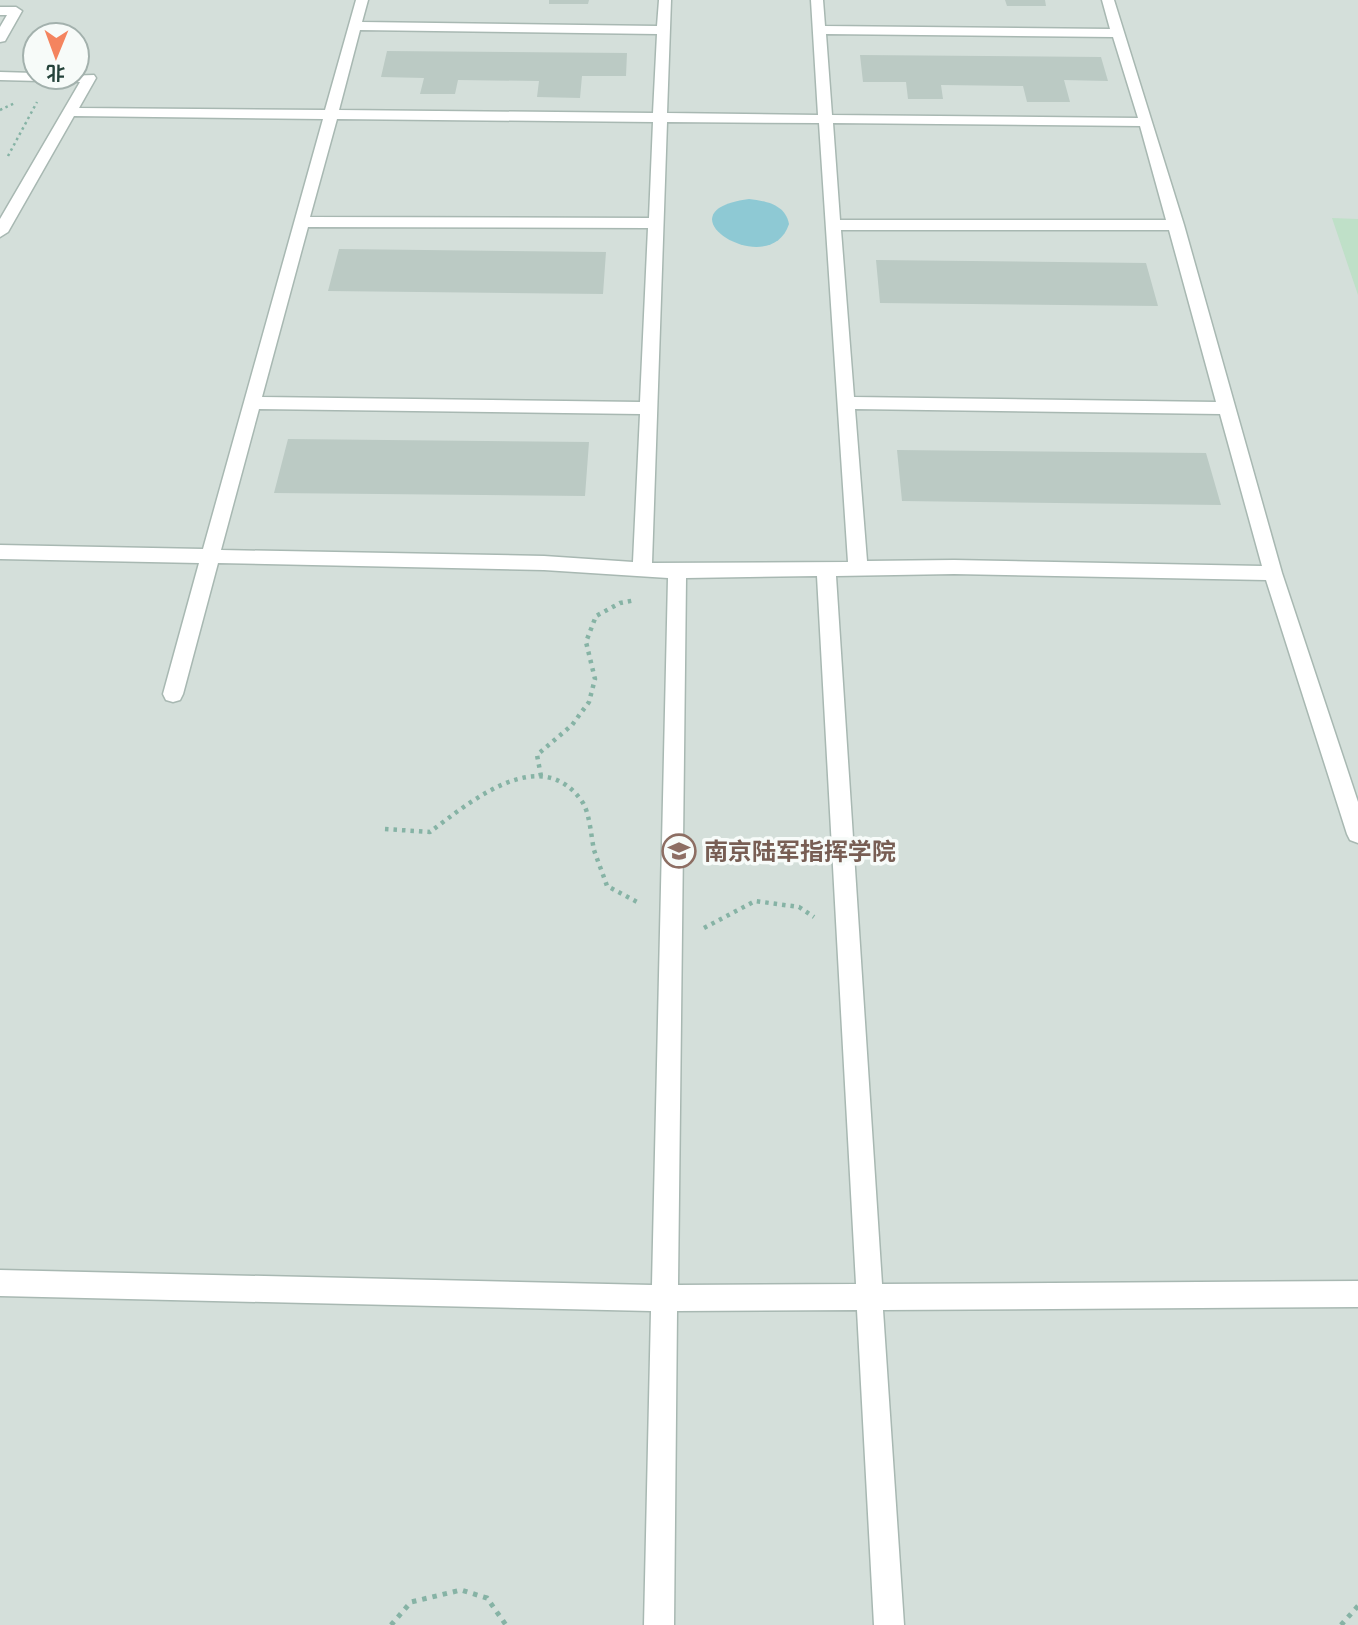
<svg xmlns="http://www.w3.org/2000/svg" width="1358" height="1625" font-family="Inter,'Noto Sans SC',sans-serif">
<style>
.built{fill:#d4dfda;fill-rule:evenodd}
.green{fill:#bfe0c8}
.water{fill:#8ec9d4}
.building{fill:#bbcac4}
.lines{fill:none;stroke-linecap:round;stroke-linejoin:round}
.minor-casing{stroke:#a8b8b2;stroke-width:3}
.path-far2{stroke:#86b3a5;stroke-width:2.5;stroke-dasharray:2.5 3.5;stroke-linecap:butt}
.path-far1{stroke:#86b3a5;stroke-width:4.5;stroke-dasharray:3.5 5;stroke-linecap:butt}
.path{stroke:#86b3a5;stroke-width:5;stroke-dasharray:4.5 6;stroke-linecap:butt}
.minor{fill:#fff;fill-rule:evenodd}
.labels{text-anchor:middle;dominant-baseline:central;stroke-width:7;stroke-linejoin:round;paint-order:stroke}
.education-label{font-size:24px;font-weight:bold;fill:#785e54;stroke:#f7fbf9;text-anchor:start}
</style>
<rect width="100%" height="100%" fill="#e6efeb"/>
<path class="built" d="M0,0H1358V1625H0ZM35,35H77V77H35Z"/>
<path class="green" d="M1332,218L1358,219V295Z"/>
<path class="water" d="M749,199C766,201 785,204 789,224C770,283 654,211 749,199Z"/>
<path class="building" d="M549,0H589L588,4H549Z
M1005,0H1045L1046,6H1007Z
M387,51L627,53L626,76H582L580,98L537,97L539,81L458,80L455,94H420L424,78L381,77Z
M860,55L1101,57L1108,81L1064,80L1070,102H1027L1023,86L941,85L943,99H908L906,82H863Z
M339,249L606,252L603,294L328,291Z
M876,260L1146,263L1158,306L880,303Z
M288,439L589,442L585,496L274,493Z
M897,450L1206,453L1221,505L902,501Z"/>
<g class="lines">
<defs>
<path id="minor" d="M356,0H368L362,22L657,26L659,0H671L667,113L818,115L811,0H823L825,26L1110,29L1102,0H1114L1184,225L1282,573L1358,802V843L1350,840L1347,834L1266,580L954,574L836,576L882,1284L1358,1281V1307L883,1310L904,1625H874L857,1310L677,1311L674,1625H644L651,1311L0,1296V1270L652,1285L668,578L544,570L218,563L183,694L180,700L173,702L166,700L163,694L199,563L0,559V545L203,549L323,119L74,116L8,232L0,237V219L80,82L0,80V72L35,73V77L94,75L96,78L79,108L325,110ZM360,30L657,34L653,113L339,110ZM826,34L1113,37L1138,118L832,115ZM337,119L653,122L649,218L310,217ZM667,122L819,123L848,562L652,563ZM833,123L1140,126L1166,220H840ZM308,227L648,228L640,402L262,397ZM841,230H1169L1216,402L854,397ZM259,409L640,414L633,562L544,556L221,550ZM855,409L1220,414L1262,566L954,560L867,561ZM817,576L856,1284L678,1285L686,578Z
M0,7H16L22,11L5,41L0,42V27L7,15H0Z"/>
</defs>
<use href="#minor" class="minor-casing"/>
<path class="path-far2" d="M0,110L15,103
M8,156L37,102"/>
<path class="path-far1" d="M541,776L537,755L572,725L589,702L595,679L586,642L596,616L620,603L636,600
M385,829L430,832C470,802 542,741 583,803C590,815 591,836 594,850C598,862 603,874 607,886L641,904
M704,928L755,901L799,907L814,917"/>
<path class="path" d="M391,1625L411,1602L461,1590L487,1598L506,1625
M1341,1625L1358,1606"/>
<use href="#minor" class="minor"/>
</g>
<defs>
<symbol id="university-ring" viewBox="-11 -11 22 22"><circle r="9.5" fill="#f7fbf9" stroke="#8d6e63" stroke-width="1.5"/><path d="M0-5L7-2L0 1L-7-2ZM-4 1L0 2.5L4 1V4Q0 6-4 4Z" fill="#8d6e63"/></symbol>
</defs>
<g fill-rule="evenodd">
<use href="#university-ring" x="660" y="832" width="38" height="38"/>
</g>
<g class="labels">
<g class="education-label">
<text x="704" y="851">南京陆军指挥学院</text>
</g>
</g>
<g transform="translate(56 56) rotate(181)"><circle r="33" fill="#f7fbf9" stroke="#a3b1ad" stroke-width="2"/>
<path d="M0-5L12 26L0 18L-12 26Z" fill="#f4845f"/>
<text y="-10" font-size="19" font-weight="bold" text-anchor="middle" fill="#24423a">北</text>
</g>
</svg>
